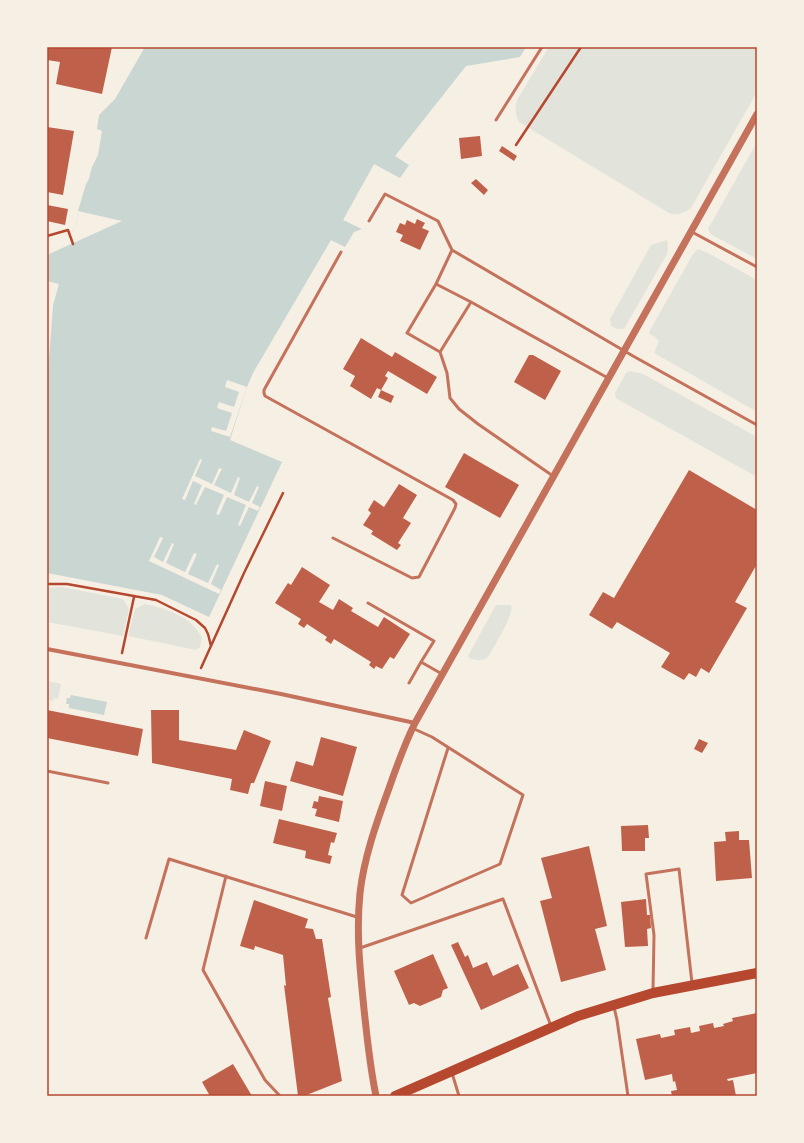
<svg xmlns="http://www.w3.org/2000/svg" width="804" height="1143" font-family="Overpass,sans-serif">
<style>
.green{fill:#e2e4dc}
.water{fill:#c9d6d2}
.pier{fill:#f6efe4}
.building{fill:#bf614a}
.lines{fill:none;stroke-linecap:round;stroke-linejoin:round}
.path{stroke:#b5482f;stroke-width:2.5}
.service{stroke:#c5725c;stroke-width:3}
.minor{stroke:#c5725c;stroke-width:4}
.tertiary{stroke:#c5725c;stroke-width:7}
.primary{stroke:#b5482f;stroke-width:10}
.neatline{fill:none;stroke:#b5482f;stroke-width:1.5}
</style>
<rect width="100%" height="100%" fill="#f6efe4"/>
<path class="green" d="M549,47H757V92L691,208C684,213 678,216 669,213L519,122C515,114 515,109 517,100Z
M757,142V259L712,235L710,233L708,229Z
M667,240L668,249L667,254L624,329H618L611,326L610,319L651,245Z
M698,249L708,253L757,280V412L654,353L659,341L654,336L650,335L649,332L693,254Z
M630,371L643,374L757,437V477L619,400L616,398L615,393L626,373Z
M62,587L123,599L129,609L123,636L47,622V588Z
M145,604C160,607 180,613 192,624C196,628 199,633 202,637L200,647L196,650L128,636L135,609Z
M496,605H511C515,613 493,648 488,657C481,662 476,660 469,658L468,656Z
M47,681L61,684L58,699L54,698L53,701L47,700Z"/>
<path class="water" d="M145,47H526L520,57L466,66L395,156L409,165L400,178L374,164L343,220L362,229L354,232L345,247L331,240L253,373L247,387L230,440L282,462L209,617L162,595L47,573V385L53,305L59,284L47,281V246L71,232L76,227L78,211L86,184L89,179L92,167L98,155L102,131L97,129L99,115L115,99Z
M71,695L107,702L104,715L69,708V704H66L67,698H70Z"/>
<path class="pier" d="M78,211L122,221L47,255V245L71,232L76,227Z
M227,380L247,387L230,437L211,431L212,427L226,431L232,413L217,408L219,402L234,407L239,392L225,387Z
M200,459L202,460L195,476L212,484L219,468L222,469L214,485L231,493L238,477L240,478L234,495L249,502L257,486L259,487L252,503L260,507L258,511L249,507L240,526L238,525L246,505L227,497L219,515L216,514L224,495L205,487L196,505L194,504L202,485L193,481L185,500L182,499Z
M160,537L163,538L154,557L163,562L172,543L174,544L166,563L185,572L194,553L197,554L188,574L208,583L217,564L219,565L211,584L221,590L219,594L149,561Z"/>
<path class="building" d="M47,47H112L102,94L56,84L60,62L47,60Z
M47,127L74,131L63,195L47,192Z
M480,136L482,156L461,159L459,138Z
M502,146L517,156L514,161L499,151Z
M476,179L488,190L484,195L471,183Z
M47,205L68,209L65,225L47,221Z
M417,219L425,223L422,228L429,231L420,250L400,241L403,235L396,232L400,223L405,225L407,220L415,224Z
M361,338L392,357L395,352L437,377L427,394L388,371L385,376L388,378L381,390L377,388L371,399L350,386L355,376L343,369Z
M529,355H533L561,371L545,400L514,382Z
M381,390L394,396L391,403L378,397Z
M464,453L519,485L500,518L445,487Z
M689,470L757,510V564L735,602L747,608L709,673L701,668L696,677L689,673L684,680L661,667L670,653L617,622L612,629L589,615L603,592L614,598Z
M399,484L417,495L403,518L411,523L398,543L401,545L397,550L371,534L373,531L363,525L371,513L368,510L374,500L384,507Z
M302,567L330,585L319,602L333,610L339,599L353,608L351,611L378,627L384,617L410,634L394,659L390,657L382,669L376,666L374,669L369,665L371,662L334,639L331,644L325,640L327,637L307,624L304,628L298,624L301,619L275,603L288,583L291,585Z
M47,710L143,729L138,756L47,738Z
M151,710H179V740L236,750L244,730L271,741L254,783H251L248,794L230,790L232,779L152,763Z
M321,737L357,747L343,796L290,781L296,761L313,766Z
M699,739L708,743L702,753L694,749Z
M265,781L287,786L282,811L260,806Z
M319,796L343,801L339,822L315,816L317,809L312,808L314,801L318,802Z
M279,819L337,833L334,843L331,842L328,855L332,856L330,864L305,858L306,851L273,843Z
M648,825L649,838H645V851H622L621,826Z
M739,831V840H749L752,878L716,881L714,842L726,841L725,832Z
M589,846L607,926L595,929L606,970L561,982L540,901L552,898L541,858Z
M646,899L647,915H650L651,928L647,929L648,946L625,947L621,902Z
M254,900L308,919L305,928L313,929L316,939H322L331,997L328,998L342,1081L304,1096H298L284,985L286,986L283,955L255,946L254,950L240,946Z
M458,942L465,957L468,955L473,968L487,962L493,976L518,964L529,988L481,1010L451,945Z
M433,954L448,988L443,990L441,997L420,1006L414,1003L409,1005L394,971Z
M757,1013V1073L727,1079L728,1081L733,1080L736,1096H672L671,1091L677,1090L675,1081L673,1082L672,1074L645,1080L636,1039L660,1034L661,1038L675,1035L674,1030L690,1027L691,1033L700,1031L699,1026L713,1023L714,1028L724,1026L723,1024L733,1021L732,1018Z
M233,1064L252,1096H210L202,1082Z"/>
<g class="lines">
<path class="path" d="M516,145L581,47
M47,236L68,230L73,244
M47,584H67L156,600L196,620L205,628L208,634L211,646
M122,653L134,597
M201,668L244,573L283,493"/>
<path class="service" d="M496,120L542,47
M369,221L385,194L438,221L452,250
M692,232L757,267
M436,284L452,250L633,356L757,425
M471,302L440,352L447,373L450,398L459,409L478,424L553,476
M440,352L407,333L436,284L471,302L608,378
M333,538L412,578L419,577L455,508L456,504L453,500L265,396L264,393V390L341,252
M368,603L434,641L421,662L442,674
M409,683L421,662
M412,728L432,737L523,795L500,864L411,903L402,895L448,748
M47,771L108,783
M226,876L203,970L265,1080L280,1096
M146,938L169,859L357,917
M360,948L503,899L551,1026
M653,991L654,935L646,874L679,869L692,983
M614,1007L617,1020L628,1096
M452,1073L459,1096"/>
<path class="minor" d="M47,649L281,694L415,723"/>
<path class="tertiary" d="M376,1096C370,1067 367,1038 364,1009C360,970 356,932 360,893C364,858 376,824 388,791C396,768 404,745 415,723L757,114"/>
<path class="primary" d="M395,1096L578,1016L653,993L757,973"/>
</g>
<rect width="804" height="1143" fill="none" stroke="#f6efe4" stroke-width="96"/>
<rect x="48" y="48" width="708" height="1047" class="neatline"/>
</svg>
